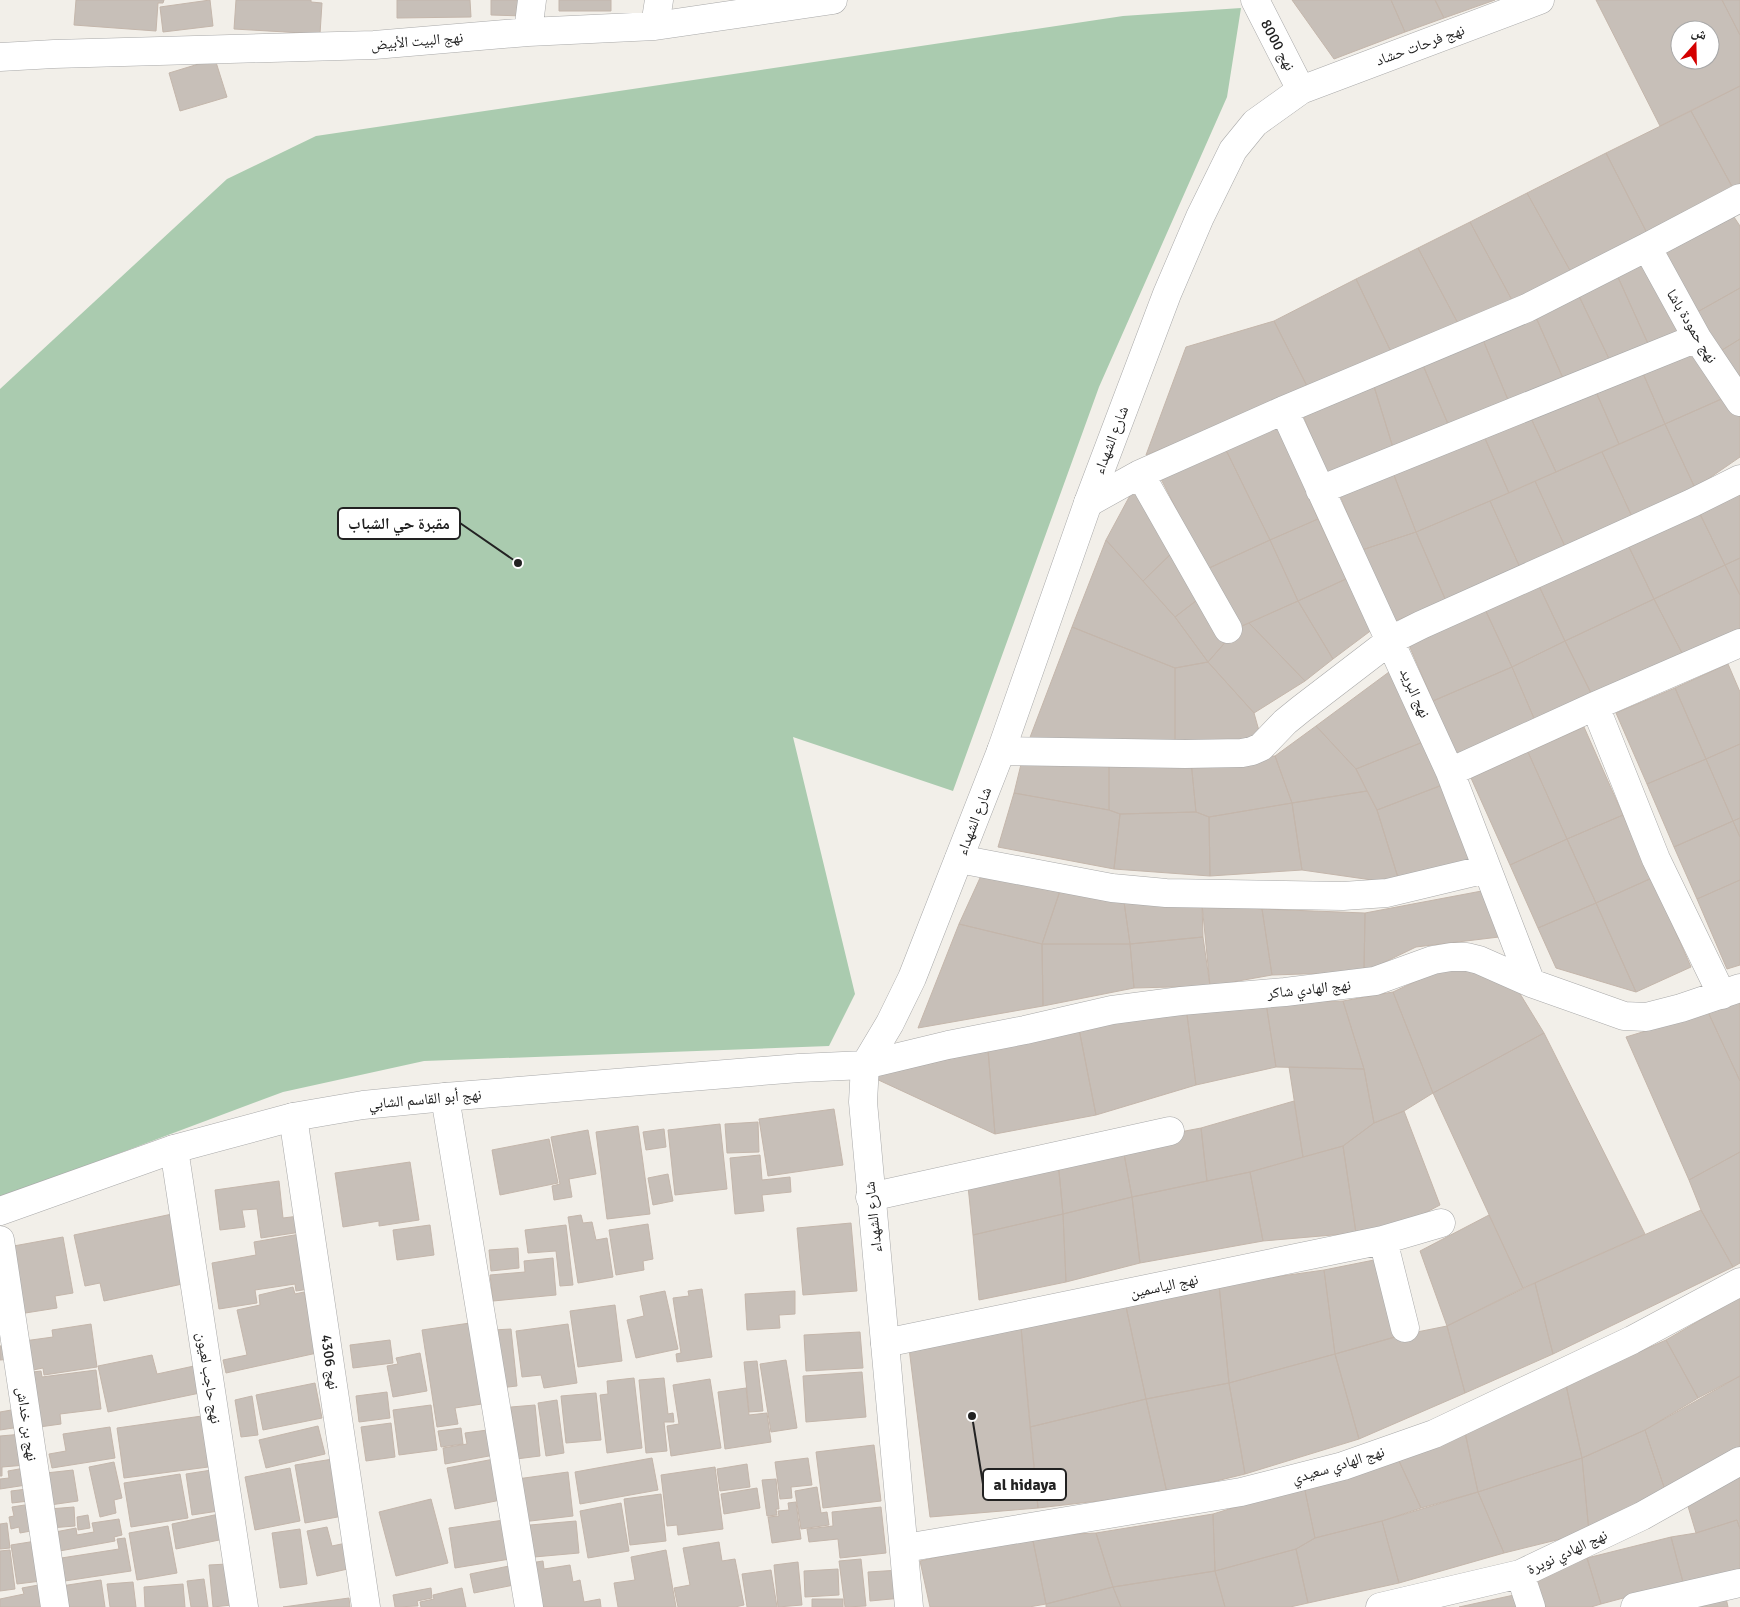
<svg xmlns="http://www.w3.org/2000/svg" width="1740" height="1607" font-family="Signika,'Noto Naskh Arabic',sans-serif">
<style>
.cemetery{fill:#aacbaf}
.building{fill:#c7bfb8;stroke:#c4b6ab;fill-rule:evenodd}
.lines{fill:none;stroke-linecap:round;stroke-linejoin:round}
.minor-casing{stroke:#a9a9a9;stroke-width:29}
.tertiary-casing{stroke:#a9a9a9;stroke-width:29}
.minor{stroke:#fff;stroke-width:28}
.tertiary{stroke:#fff;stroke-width:28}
.labels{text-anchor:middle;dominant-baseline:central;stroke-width:4;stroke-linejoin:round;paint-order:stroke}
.street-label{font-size:15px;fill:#222;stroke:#fff}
.leader{fill:none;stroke:#222;stroke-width:2}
.callout-dot{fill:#222;stroke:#fff;stroke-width:2}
.callout{fill:#fff;stroke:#222;stroke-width:2}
.callout-label{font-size:16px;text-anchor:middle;font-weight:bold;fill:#222}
</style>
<rect width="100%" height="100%" fill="#f2efe9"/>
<path class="cemetery" d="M1241,8L1227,97L1099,387L953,791L793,737L855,994L829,1046L424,1061L283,1092L0,1198V389L227,179L316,136L1123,16Z"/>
<path class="building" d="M76,0H164L163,3H158L156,31L74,25Z
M210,0L213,26L163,32L160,7Z
M236,0H311V2L322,3L320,34L234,29Z
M397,0H470L471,17L397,18Z
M491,0H525L524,16L491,15Z
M559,0H611V11H559Z
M1292,0H1391L1405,32L1334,59Z
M1391,0H1435L1444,18L1405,32Z
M1435,0H1495L1444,18Z
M1596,0H1722L1740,35V86L1660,126ZM1680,30H1710V60H1680Z
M1722,0H1740V35Z
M215,59L227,97L180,111L169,73Z
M1740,86V189L1735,192L1691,111Z
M1691,111L1735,192L1649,237L1606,153Z
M1606,153L1649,237L1572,274L1527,193Z
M1527,193L1572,274L1513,302L1470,222Z
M1734,217L1740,226V288L1692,315L1660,254Z
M1470,222L1513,302L1461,329L1418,248Z
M1418,248L1461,329L1394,358L1356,279Z
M1648,258L1689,335L1650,348L1617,275Z
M1617,275L1650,348L1612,365L1578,294Z
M1356,279L1394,358L1309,390L1274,321Z
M1740,288V339L1714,355L1692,315Z
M1578,294L1612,365L1566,385L1534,313Z
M1534,313L1566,385L1511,407L1481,335Z
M1274,321L1309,390L1146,455L1186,347Z
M1481,335L1511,407L1451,431L1422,363Z
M1740,339V390L1714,355Z
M1694,349L1726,397L1665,424L1642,371Z
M1422,363L1451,431L1395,454L1372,380Z
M1642,371L1665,424L1619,444L1596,392Z
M1372,380L1395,454L1328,478L1301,410Z
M1596,392L1619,444L1556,472L1530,416Z
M1726,397L1740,417V457L1695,488L1665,424Z
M1530,416L1556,472L1509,493L1483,434Z
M1665,424L1695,488L1634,521L1602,452Z
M1279,427L1318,519L1270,540L1225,448Z
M1483,434L1509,493L1416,532L1392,470Z
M1225,448L1270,540L1207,569L1161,479Z
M1602,452L1634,521L1568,553L1535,481Z
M1392,470L1416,532L1362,550L1339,493Z
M1535,481L1568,553L1522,572L1490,501Z
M1134,488L1177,548L1143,581L1106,540Z
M1740,490V558L1725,565L1698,510Z
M1490,501L1522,572L1446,601L1416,532Z
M1698,510L1725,565L1654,599L1627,543Z
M1318,519L1346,579L1298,601L1270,540Z
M1416,532L1446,601L1390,623L1362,550Z
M1106,540L1175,617L1208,662L1175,668L1072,627Z
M1270,540L1298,601L1235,629L1207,569Z
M1627,543L1654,599L1565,641L1539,586Z
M1177,548L1201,597L1175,617L1143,581Z
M1740,558V595L1725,565Z
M1725,565L1740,595V634L1684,657L1654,599Z
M1346,579L1373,629L1333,659L1298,601Z
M1539,586L1565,641L1512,667L1483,605Z
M1201,597L1229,638L1208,662L1175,617Z
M1654,599L1684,657L1593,697L1565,641Z
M1298,601L1333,659L1305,681L1249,623Z
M1483,605L1512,667L1433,701L1405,636Z
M1249,623L1305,681L1254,713L1208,662L1229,638L1235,629Z
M1072,627L1175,668V747L1029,740Z
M1565,641L1593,697L1536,723L1512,667Z
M1208,662L1254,713L1261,738L1175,747V668Z
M1728,664L1740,692V744L1706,759L1675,688Z
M1512,667L1536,723L1456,757L1433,701Z
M1389,672L1423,742L1356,769L1316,726Z
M1675,688L1706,759L1647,784L1616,713Z
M1316,726L1356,769L1367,791L1292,803L1275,756Z
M1584,727L1623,815L1567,839L1528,752Z
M1423,742L1445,784L1377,810L1356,769Z
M1740,744V818L1733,821L1706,759Z
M1024,752L1109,759V810L1014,793Z
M1528,752L1567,839L1510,865L1471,778Z
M1275,756L1292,803L1209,817L1196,812L1191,761Z
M1109,759L1191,761L1196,812L1120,814L1109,810Z
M1706,759L1733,821L1674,847L1647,784Z
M1445,784L1473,864L1400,884L1377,810Z
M1367,791L1377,810L1400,884L1302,870L1292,803Z
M1014,793L1109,810L1120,814L1114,869L998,847Z
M1292,803L1302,870L1210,876L1209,817Z
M1196,812L1209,817L1210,876L1114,869L1120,814Z
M1623,815L1652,878L1596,903L1567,839Z
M1740,818V837L1733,821Z
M1733,821L1740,837V880L1697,899L1674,847Z
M1567,839L1596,903L1538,928L1510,865Z
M985,867L1061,888L1042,944L959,924Z
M1652,878L1691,967L1636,992L1596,903Z
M1740,880V965L1727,969L1697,899Z
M1061,888L1123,895L1130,944H1042Z
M1487,890L1499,937L1416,947L1364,972L1365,913Z
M1123,895L1202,904L1203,937L1130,944Z
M1596,903L1636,992L1556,968L1538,928Z
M1202,904L1262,909L1272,975L1210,986Z
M1262,909L1365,913L1364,972L1272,975Z
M959,924L1042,944L1043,1006L918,1028Z
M1203,937L1210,986L1134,988L1130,944Z
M1042,944H1130L1134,988L1043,1006Z
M1451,965L1514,984L1544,1033L1433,1093L1393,992Z
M1393,992L1433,1093L1404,1111L1374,1123L1364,1069L1343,1001Z
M1343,1001L1364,1069L1276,1067L1266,1003Z
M1740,1001V1081L1708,1012Z
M1266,1003L1276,1067L1196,1085L1186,1007Z
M1186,1007L1196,1085L1096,1115L1079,1029Z
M1708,1012L1740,1081V1152L1689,1180L1626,1037Z
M1079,1029L1096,1115L995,1134L988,1050Z
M1544,1033L1645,1234L1523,1288L1433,1093Z
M988,1050L995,1134L872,1077Z
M1289,1067L1364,1069L1374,1123L1343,1146L1303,1157Z
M1294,1101L1303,1157L1250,1172L1207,1181L1201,1128Z
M834,1109L843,1165L768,1176L759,1119Z
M1404,1111L1440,1205L1389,1232L1356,1233L1343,1146L1374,1123Z
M758,1122L759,1152L727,1153L725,1124Z
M720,1124L727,1189L675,1195L668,1130Z
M638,1126L650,1214L607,1219L596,1132Z
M1201,1128L1207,1181L1132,1197L1122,1143Z
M664,1129L666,1147L646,1150L643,1132Z
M588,1130L596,1174L569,1179L572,1197L554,1200L552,1186L560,1184L551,1137Z
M549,1139L558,1183L500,1195L492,1150Z
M1122,1143L1132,1197L1063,1214L1058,1161Z
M1343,1146L1356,1233L1263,1241L1250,1172Z
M1740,1152V1263L1733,1267L1701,1210L1689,1180Z
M760,1155L762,1180L790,1177L791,1192L762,1195L764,1211L735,1214L730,1158Z
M1058,1161L1063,1214L973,1235L968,1186Z
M410,1162L419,1220L379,1226V1221L343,1227L335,1173Z
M1250,1172L1263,1241L1140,1263L1132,1197Z
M668,1174L673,1201L653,1205L648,1178Z
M279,1181L283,1218L299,1216L301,1232L261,1238L257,1209L242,1210L245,1227L220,1230L215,1190Z
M1132,1197L1140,1263L1066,1282L1063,1214Z
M1701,1210L1733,1267L1553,1354L1535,1283Z
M172,1214L187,1283L104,1301L100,1283L85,1286L74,1235Z
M1063,1214L1066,1282L979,1300L973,1235Z
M581,1215L583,1223L592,1222L596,1240L607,1238L613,1277L578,1283L568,1217Z
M1489,1215L1523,1288L1447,1326L1420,1251Z
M851,1223L857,1291L803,1295L797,1228Z
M648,1224L653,1259L643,1261L644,1270L616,1275L609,1230Z
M430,1225L434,1255L397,1260L393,1230Z
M566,1225L573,1285L560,1286L556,1251L528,1253L525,1230Z
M300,1234L309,1289L296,1291L295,1284L255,1290L257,1303L219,1309L212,1263L256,1255L254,1242Z
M63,1237L73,1293L55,1296L57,1308L19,1314L8,1247Z
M518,1248L519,1268L491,1271L489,1250Z
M553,1258L556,1295L493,1301L490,1275L525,1272L524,1261Z
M1384,1258L1402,1335L1335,1354L1324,1270Z
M1324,1270L1335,1354L1229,1383L1219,1285Z
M1535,1283L1553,1354L1465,1393L1447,1326Z
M1219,1285L1229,1383L1146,1399L1125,1302Z
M293,1287L295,1294L304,1292L317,1353L226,1373L223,1360L247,1355L237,1310L260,1305L259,1295Z
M702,1289L712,1357L677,1362L676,1354L681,1353L673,1298L689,1296L688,1291Z
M665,1291L678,1349L636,1358L627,1320L644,1316L640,1296Z
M795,1291V1314L779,1315L780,1328L747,1330L745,1294Z
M1740,1297V1376L1698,1398L1666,1340Z
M1125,1302L1146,1399L1030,1427L1021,1327Z
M615,1305L622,1361L578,1367L570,1311Z
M470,1323L482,1404L455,1408L458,1424L437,1427L422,1330Z
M91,1324L97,1367L44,1375L43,1368L28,1371L24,1341L53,1337L52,1330Z
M568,1324L577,1383L544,1388L541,1375L522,1377L516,1331Z
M1447,1326L1465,1393L1359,1439L1335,1354L1402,1335Z
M1021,1327L1038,1508L930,1517L909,1348Z
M511,1329L517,1386L499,1388L493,1330Z
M860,1332L863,1368L806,1371L804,1335Z
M390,1340L393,1363L353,1368L350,1345Z
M1666,1340L1698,1398L1645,1430L1582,1458L1566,1385Z
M9,1345L12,1359L0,1360V1346Z
M420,1353L427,1391L393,1397L387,1366L398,1364L396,1358Z
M1335,1354L1359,1439L1245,1474L1229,1383Z
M152,1355L157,1374L194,1366L200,1393L108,1412L98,1366Z
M786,1360L797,1428L771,1432L760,1364Z
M757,1361L763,1411L749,1412L744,1362Z
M96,1370L101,1409L60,1414L61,1424L32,1428L25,1373L41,1371L42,1377Z
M862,1372L866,1417L806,1422L803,1376Z
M1740,1376V1456L1668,1499L1645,1430Z
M634,1378L642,1448L607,1453L600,1395L608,1394L607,1381Z
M664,1378L668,1414L673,1413L674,1422H664L667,1451L646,1453L639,1380Z
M710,1379L721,1448L671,1456L667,1426L679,1424L673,1385Z
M315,1383L322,1418L263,1430L256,1395Z
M1229,1383L1245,1474L1167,1493L1146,1399Z
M1566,1385L1582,1458L1478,1492L1464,1428Z
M746,1388L749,1415L767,1413L771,1442L725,1449L718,1392Z
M387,1392L390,1418L359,1422L356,1396Z
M596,1393L601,1440L566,1443L561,1396Z
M252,1396L258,1435L241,1437L235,1400Z
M1146,1399L1167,1493L1038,1508L1030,1427Z
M557,1400L564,1453L546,1456L538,1403Z
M431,1405L437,1450L399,1455L393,1410Z
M535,1405L540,1456L516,1459L511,1407Z
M17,1409L20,1427L0,1430V1412Z
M209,1415L216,1466L124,1478L117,1428Z
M391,1423L395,1457L366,1461L361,1427Z
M318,1426L325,1454L266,1468L259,1440Z
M110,1427L115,1458L52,1468L49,1454L66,1451L63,1434Z
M461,1428L463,1444L441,1447L438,1431Z
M1464,1428L1478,1492L1421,1508L1399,1461Z
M495,1429L500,1454L445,1464L443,1448L467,1444L465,1433Z
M1645,1430L1668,1499L1589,1532L1582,1458Z
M23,1434L26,1465L2,1467V1476H0V1436Z
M874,1445L881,1501L823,1508L816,1452Z
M652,1458L658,1490L580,1504L575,1472Z
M808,1458L812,1485L791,1487L792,1498L780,1499L775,1462Z
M1582,1458L1589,1532L1504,1553L1478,1492Z
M333,1459L343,1516L305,1523L295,1465Z
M494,1459L501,1500L455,1509L447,1468Z
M1399,1461L1421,1508L1382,1521L1315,1538L1304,1486Z
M114,1462L122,1498L114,1500L116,1513L100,1517L89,1467Z
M747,1464L750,1487L720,1491L717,1469Z
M30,1467L33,1484L0,1489V1479L9,1478L8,1471Z
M715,1467L723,1529L678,1535L677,1525L667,1526L661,1475Z
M290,1468L300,1521L255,1530L245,1477Z
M1740,1468V1529L1737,1520L1696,1533L1684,1493Z
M218,1469L225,1510L192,1515L186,1474Z
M73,1470L78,1501L50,1505L46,1473Z
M568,1472L573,1516L522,1522L517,1479Z
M180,1474L188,1518L131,1527L124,1483Z
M776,1479L779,1509H776L777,1515L767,1516L762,1480Z
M1304,1486L1315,1538L1296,1549L1215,1571L1213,1514Z
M817,1487L821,1513L827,1512L829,1525L801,1529L795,1491Z
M35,1488L37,1500L12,1503L11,1491Z
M757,1488L760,1508L724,1514L721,1494Z
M1478,1492L1504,1553L1399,1583L1382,1521Z
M661,1494L666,1541L630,1545L624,1499Z
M431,1499L448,1563L396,1576L379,1512Z
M796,1502L801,1539L772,1543L768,1517L779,1516L778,1511L789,1510L788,1503Z
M621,1503L629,1551L588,1558L580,1511Z
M31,1504L36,1530L20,1533L19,1527L11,1529L9,1517L14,1516L12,1507Z
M74,1507L75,1526L50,1528L49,1509Z
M881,1507L886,1553L840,1558L838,1539L809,1542L807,1529L833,1526L832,1512Z
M219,1514L224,1539L176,1549L172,1524Z
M1213,1514L1215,1571L1113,1587L1096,1533Z
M88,1515L90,1528L78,1530L77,1517Z
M119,1519L122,1535L114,1537L115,1541L54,1552L50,1533L76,1528L77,1535L94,1532L92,1523Z
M504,1520L510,1559L455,1568L449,1528Z
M1737,1520L1740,1529V1570L1683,1582L1671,1537L1696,1533Z
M576,1521L579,1553L534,1557L530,1525Z
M1382,1521L1399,1583L1308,1603L1296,1549L1315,1538Z
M7,1523L10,1548L0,1549V1524Z
M168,1526L177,1573L137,1580L129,1533Z
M327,1527L332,1546L346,1543L352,1568L317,1576L307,1531Z
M300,1529L307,1584L280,1588L272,1533Z
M1096,1533L1113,1587L1046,1604L1032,1536Z
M1032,1536L1046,1604L1029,1607H930L920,1561Z
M1671,1537L1683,1582L1601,1604L1587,1558Z
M125,1538L131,1571L58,1582L55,1559L119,1549L117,1539Z
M36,1541L41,1581L17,1584L11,1545Z
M719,1542L722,1561L735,1559L744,1605L735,1607H678L674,1588L690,1585L683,1548Z
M1296,1549L1308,1603L1290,1607H1225L1215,1571Z
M10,1550L15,1589L0,1591V1551Z
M666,1550L676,1607H618L614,1583L635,1580L631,1557Z
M1587,1558L1601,1604L1591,1607H1537L1528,1576Z
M861,1559L866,1606L845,1607L839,1561Z
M543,1561L544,1569L570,1565L573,1582L580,1580L584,1602L600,1599L601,1607H537L530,1563Z
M798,1562L802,1605L778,1607L774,1565Z
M227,1564L232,1605L213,1607L209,1565Z
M509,1566L514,1585L474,1593L470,1574Z
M838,1569L839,1595L805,1597L804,1571Z
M771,1570L777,1607H747L742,1574Z
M900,1570L902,1598L870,1601L868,1572Z
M1215,1571L1225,1607H1121L1113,1587Z
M204,1579L208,1607H191L187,1581Z
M101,1580L105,1607H64L61,1586Z
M133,1582L136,1607H110L107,1584Z
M44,1584L48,1607H0V1599L24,1594L22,1588Z
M183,1584L185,1607H145L144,1587Z
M1113,1587L1121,1607H1046V1604Z
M431,1588L432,1598L417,1601L418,1606L395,1607L393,1595Z
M462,1588L466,1607H421L420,1602L434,1599L433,1595Z
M1514,1595L1518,1607H1459Z
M349,1598L350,1607H283Z
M1726,1598L1728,1607H1683Z
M812,1599H843V1607H812Z"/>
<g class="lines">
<defs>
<path id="minor" d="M655,26L659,0
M528,32L532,0
M0,57L54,54L374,45L528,32L655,26L833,0
M1647,247L1697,338L1740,402
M1284,410L1450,772L1531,983
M1140,474L1228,629
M1320,490L1697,338
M1088,503L1140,474L1284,410L1527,308L1647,247L1740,198
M1595,706L1656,859L1722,995
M1001,751L1185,754L1242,753L1252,751L1261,747L1285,722L1301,709L1391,640L1421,625L1584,552L1692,503L1740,479
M1450,772L1595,706L1740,643
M959,859L1112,888L1166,893L1343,896L1387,893L1487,869
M865,1065L948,1045L1025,1030L1112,1010L1181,1001L1285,992L1375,981L1433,960L1451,957H1467L1479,960L1531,983L1624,1016L1646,1017L1681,1008L1740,988
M445,1097L529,1607
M293,1117L366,1607
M174,1149L244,1607
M870,1197L1170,1131
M0,1240L55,1607
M1383,1240L1405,1328
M885,1343L1383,1240L1441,1223
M905,1548L1241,1492L1343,1466L1434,1434L1632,1340L1740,1282
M1520,1574L1531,1607
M1380,1607L1520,1574L1642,1516L1740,1461
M1635,1607L1740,1583"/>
<path id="tertiary" d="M1255,0L1301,90
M0,1211L174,1149L293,1117L363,1105L445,1097L799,1068L865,1065
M909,1607L863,1102L865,1065L890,1023L912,978L1001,751L1088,503L1167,294L1200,217L1233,150L1255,123L1301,90L1540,0"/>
</defs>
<use href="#minor" class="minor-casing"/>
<use href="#tertiary" class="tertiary-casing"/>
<use href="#minor" class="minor"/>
<use href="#tertiary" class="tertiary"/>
</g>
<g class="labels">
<g class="street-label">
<text transform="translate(417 41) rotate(-5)">نهج البيت الأبيض</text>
<text transform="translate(1278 45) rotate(62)">نهج 8000</text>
<text transform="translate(1420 45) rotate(-20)">نهج فرحات حشاد</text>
<text transform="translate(1692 326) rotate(59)">نهج حمودة باشا</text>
<text transform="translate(1111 440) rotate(-69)">شارع الشهداء</text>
<text transform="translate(1415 693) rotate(66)">نهج البريد</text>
<text transform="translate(974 821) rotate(-69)">شارع الشهداء</text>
<text transform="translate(1309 989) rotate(-6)">نهج الهادي شاكر</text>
<text transform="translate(425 1099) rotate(-5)">نهج أبو القاسم الشابي</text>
<text transform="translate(873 1217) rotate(-96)">شارع الشهداء</text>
<text transform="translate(1164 1286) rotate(-12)">نهج الياسمين</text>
<text transform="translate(330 1362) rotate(82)">نهج 4306</text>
<text transform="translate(209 1378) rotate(81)">نهج حاجب لعيون</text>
<text transform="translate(27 1424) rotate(82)">نهج بن خداش</text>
<text transform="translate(1338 1465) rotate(-17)">نهج الهادي سعيدي</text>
<text transform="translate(1567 1552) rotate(-25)">نهج الهادي نويرة</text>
</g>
</g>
<path class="leader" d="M518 563L460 523M972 1416L983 1484"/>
<g class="callout-dot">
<circle cx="518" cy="563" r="5"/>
<circle cx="972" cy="1416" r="5"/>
</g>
<g class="callout">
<rect x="338" y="508" width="122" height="31" rx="5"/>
<rect x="983" y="1469" width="83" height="31" rx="5"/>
</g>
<g class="callout-label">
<text x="399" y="529">مقبرة حي الشباب</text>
<text x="1025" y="1490">al hidaya</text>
</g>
<g transform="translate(1695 45) rotate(20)"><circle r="24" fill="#ffffff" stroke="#a7a7a7"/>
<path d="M0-4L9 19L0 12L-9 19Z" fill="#d40000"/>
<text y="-8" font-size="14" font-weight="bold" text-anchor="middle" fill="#222222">ش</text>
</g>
</svg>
